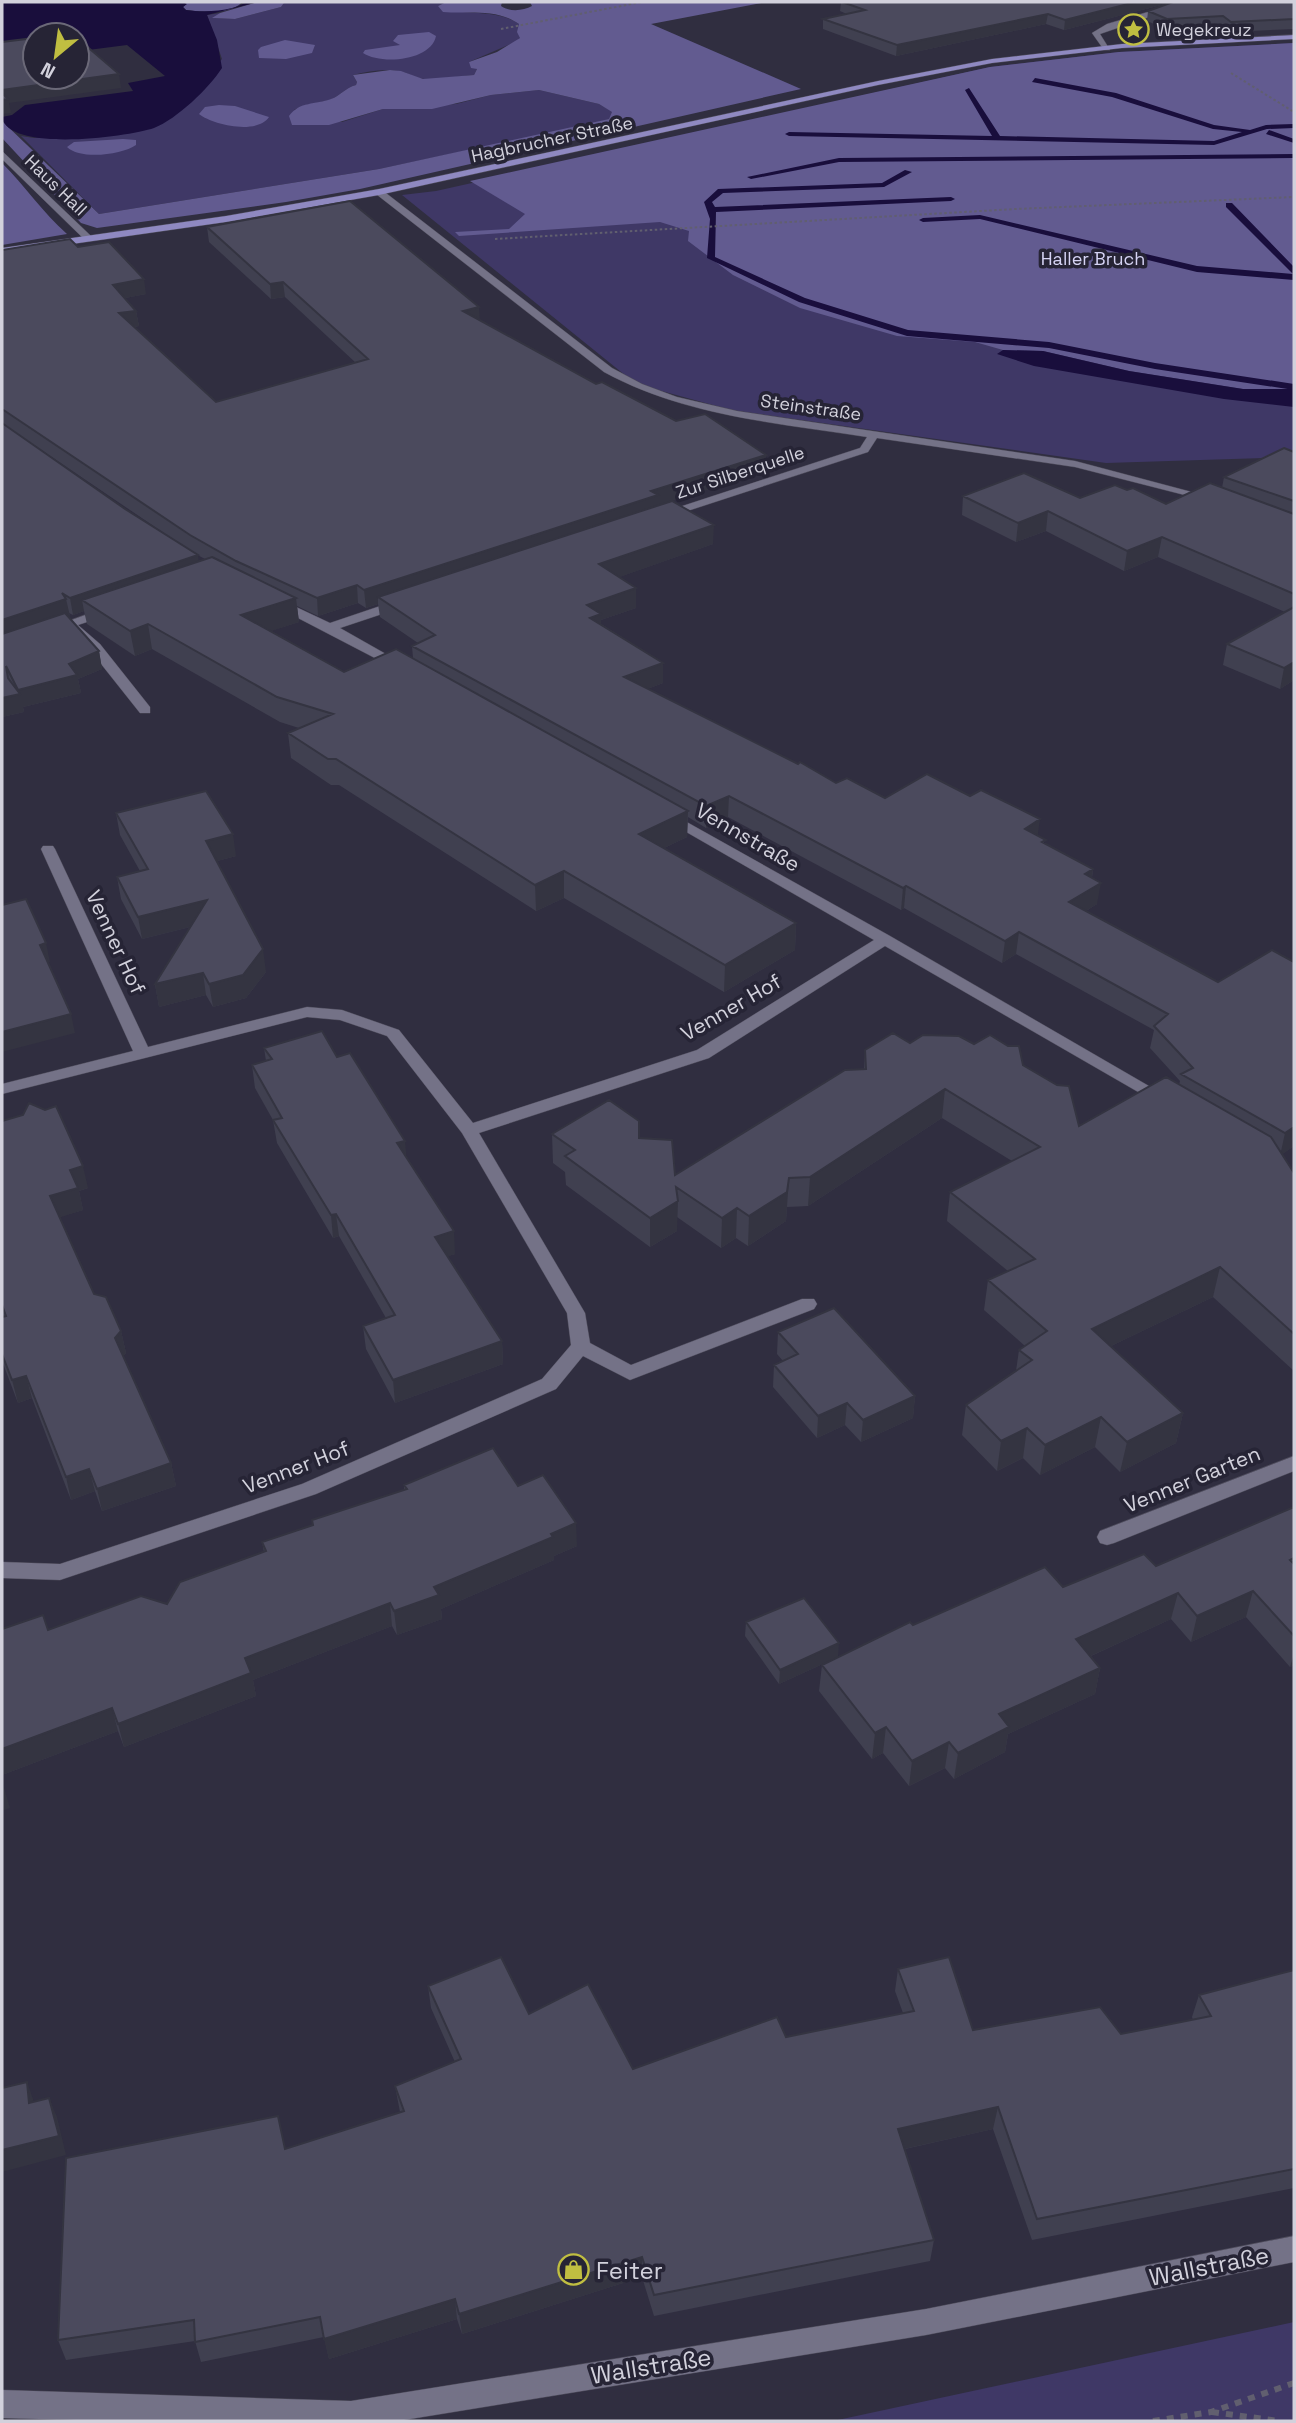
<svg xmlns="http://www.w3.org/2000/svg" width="1296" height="2423" font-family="'Space Grotesk',sans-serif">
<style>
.green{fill:#3f3866}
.forest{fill:#625b90}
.water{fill:#190e3c}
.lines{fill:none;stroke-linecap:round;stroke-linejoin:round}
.stream{fill:#190e3c;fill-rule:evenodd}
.minor-casing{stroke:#4c4a59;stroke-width:1}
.major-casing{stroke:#4c4a59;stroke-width:1}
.path-far1{stroke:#615f6f;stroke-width:2;stroke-dasharray:2.5 2.5;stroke-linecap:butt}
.path{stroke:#615f6f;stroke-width:6;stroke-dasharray:7 7;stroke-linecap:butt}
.minor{fill:#747287;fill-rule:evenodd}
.major{fill:#8f89c1;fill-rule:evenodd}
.wall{fill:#404050;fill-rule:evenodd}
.shaded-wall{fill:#343441}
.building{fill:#4b4a5d;stroke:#343441;stroke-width:2}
.labels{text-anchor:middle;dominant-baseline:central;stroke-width:7;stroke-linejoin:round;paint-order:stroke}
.far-poi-label{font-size:18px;fill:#d2d1dc;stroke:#262435;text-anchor:start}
.far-street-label{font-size:18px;fill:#d2d1dc;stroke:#262435}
.far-park-label{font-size:18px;fill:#d6d4f5;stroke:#262435}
.street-label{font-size:21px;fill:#d2d1dc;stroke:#262435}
.near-street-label{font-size:24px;fill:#d2d1dc;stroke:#262435}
.near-poi-label{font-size:24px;fill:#d2d1dc;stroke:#262435;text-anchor:start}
</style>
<rect width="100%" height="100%" fill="#302e40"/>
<path class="green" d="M281,2H446L438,6C465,18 494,7 519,24L520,38L515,42L469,62L477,69L474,75C458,76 440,80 424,79C415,78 410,74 403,72C386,68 370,71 353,75L357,82L356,85C345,88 341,95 332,99C319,104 306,103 294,110L342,122L383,109L456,104L491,95L539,90L599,104L613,112L609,119L578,127L379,169L99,214L21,136L34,138L173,116L186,105L222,59L207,15L220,13L213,18L235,19L281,7L284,3Z
M1294,43V457L1106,463L731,410L636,384L402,195L436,191L990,67L1119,52Z
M1294,2322V2421H833Z"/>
<path class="forest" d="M182,2H242C231,15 201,12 186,10L183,7L186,4Z
M258,2L284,3L281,7L235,19L212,18L220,13Z
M446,2H502L501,6C509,12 523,11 532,6L530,2H766L651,24L801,89L360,189L286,202L97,228L81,223L2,138V121L99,214L379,169L609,119L612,112L599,104L539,90L491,95L432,109H383L329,125H292L289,116C300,101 315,105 331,99C340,96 345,88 356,85L357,82L353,75L390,70L401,71L423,79L474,75L477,69L471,68L469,62L497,52L520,38L517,32L519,24C496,8 470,14 443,12L438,6Z
M429,32L436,36C431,61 381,65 363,53L365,50L400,45L393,41L398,35Z
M285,40L315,45L312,53L286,59L259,58L258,50L261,47Z
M1294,43V389H1243L1129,371L1043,351L1003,350L975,342L897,336L800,308L733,275L688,241L689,231L660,222L459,236L455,232L509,229L525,214L470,181L990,67L1119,52Z
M219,105L235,106L269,117C257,135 213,125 199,114L205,107Z
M123,139L136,140V145C122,155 80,160 67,147L74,142Z
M2,163C25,186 43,213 67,234L2,245Z"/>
<path class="water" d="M2,2H182L187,4L183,7L186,10C200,12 217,12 232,8C243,5 243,2 258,2L207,15L217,40L222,68C209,88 177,119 154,128C128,137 8,153 2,117L12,115L25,105L133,91L128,83L165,76L127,45L88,50L77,43V35H35V49L2,53Z
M1003,350L1043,351L1129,371L1243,389H1294V407L1224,399L1034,366L997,354Z"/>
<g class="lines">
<path class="stream" d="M1035,78L1116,93L1214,125L1250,130L1266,125L1294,124V128L1267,129L1214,145L789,136L785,134L789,132L992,136L965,90L969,88L1000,136L1214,141L1242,132L1213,129L1112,97L1032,82Z
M1269,130L1294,139V143L1266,134Z
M1294,154V158L839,162L751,179L747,177L839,158Z
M905,170L912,172L884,187L723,193L712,202L715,207L951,197L955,199L951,201L716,212L715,257L805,298L908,330L1049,342L1155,363L1294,384V390L1155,369L1049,348L907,336L799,302L707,258L710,219L704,202L718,189L882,183Z
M1226,203H1232L1294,267V280L1197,272L980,219L923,222L919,220L923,218L980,215L1197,266L1293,274L1226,207Z"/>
<defs>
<path id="minor" d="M1182,2H1193L1100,34L1110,50H1104L1092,33L1107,24Z
M2,151L91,236V240H85L2,159Z
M376,190H382L612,368L642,384L677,397L737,411L1075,461L1218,499L1212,502L1075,467L877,438L868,452L669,517H661V513L860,448L867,437C777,423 685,416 604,372L376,194Z
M277,598L330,623L395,601H403V607L340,628L407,666L401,670L396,669L273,605V599Z
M107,607L111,608V614L78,625L100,644L150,707V713H140L90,650L69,628L50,634L44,630Z
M667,811L890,936L1173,1100L1171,1104H1159L885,946L709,1058L479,1133L585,1313L590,1343L631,1365L802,1299H814L817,1304L814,1309L630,1380L583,1356L556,1389L316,1494L60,1580L2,1578V1562L60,1564L302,1484L542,1379L571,1345L567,1313L462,1133L387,1036L340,1020L307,1017L2,1094V1084L133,1051L41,849L43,846H53L55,849L148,1047L307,1007L342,1010L399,1030L473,1123L697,1050L874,940L662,818V812Z
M1294,1456V1471L1114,1543L1107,1545L1100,1543L1097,1537L1100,1531Z
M1294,2236V2262L926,2335L398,2421H111L2,2418V2390L351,2401L926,2309Z"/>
<path id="major" d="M1294,35V39L1122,48L992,63L878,85L379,195L226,222L2,254V248L226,216L379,189L878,81L992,59L1122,44Z"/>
</defs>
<use href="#minor" class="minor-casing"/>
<use href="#major" class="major-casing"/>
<path class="path-far1" d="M501,29L642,2
M1231,73L1294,112
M495,239L1016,209L1294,197"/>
<path class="path" d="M1212,2412L1279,2421
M1153,2421L1211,2412L1294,2383"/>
<use href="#minor" class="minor"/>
<use href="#major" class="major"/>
</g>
<path class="wall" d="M841,2H1173L1064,30L1046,24L896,56L823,29V19L847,14L840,11Z
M1294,2V29L1229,32L1222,26L1166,29L1147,21L1148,11Z
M207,227L480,321L596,384L676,421L766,455L765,471L658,505L713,544L619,577L636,608L601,620V624L663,663V683L647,689L836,783L885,798L1038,836L1045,844L1093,869L1092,878L1097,904L1086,911L1218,982L1294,962V1146L1282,1154L1294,1173V1371L1213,1297L1111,1346L1183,1413L1176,1443L1120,1472L1095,1447L1040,1475L1023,1458L997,1471L962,1435L966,1405L1016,1371L1019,1350L1025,1346L984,1310L988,1280L1008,1271L947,1221L950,1192L1012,1161L942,1118L808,1206L787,1207L786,1221L748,1246L736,1238L721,1248L677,1217V1231L650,1247L566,1185L565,1172L553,1163L552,1134L639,1138L675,1175L864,1069L865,1050L910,1043L974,1044L1023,1065L1079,1126L1179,1085L1180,1081L1150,1048L1154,1030L1016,954L1002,963L904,908L901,910L728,817L706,828L688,817L687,837L664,848L796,923L795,950L724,992L564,898L536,911L339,785H331L291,758L288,733L299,728L280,722L152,649L135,656L87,624L84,611L73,615L69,613L70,616L68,617L99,651L102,669L78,679L81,693L23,707L24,712L2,717V250L78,247L146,294L125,298L136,311L139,326L134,327L216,402L356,363L285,297L271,299L209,242ZM3,424L192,552L205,559L198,561V555L125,509ZM358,603L366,608L378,604L380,617L418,643L412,646L413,658L344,672L270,631L299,622L297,606L318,616Z
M1294,452V680L1280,689L1223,665L1227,644L1285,612L1158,557L1124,571L1046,531L1016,542L962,515L963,496L1080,498L1127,490L1166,504L1222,488L1224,477Z
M116,813L236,856L217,861L266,972L246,998L213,1007L206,995L159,1007L155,984L190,927L142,939L121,899L117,877L140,871L120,835Z
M264,1048L337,1057L406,1156L455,1254L447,1256L502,1341L503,1364L395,1403L366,1349L363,1326L386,1318L339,1236L333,1238L277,1143L273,1120L255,1088L252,1065L266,1061Z
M2,1121L88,1188L79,1191L83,1210L59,1217L94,1294L121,1331L126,1353L123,1356L171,1463L176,1486L102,1511L95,1491L71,1500L32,1398L18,1403L2,1361V1317H3L2,1313Z
M778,1332L915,1396L913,1418L861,1442L845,1425L817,1438L773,1387L774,1365L783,1361L777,1354Z
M404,1485L518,1486L577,1546L554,1556V1560L441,1609L442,1619L397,1635L392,1626L253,1680L256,1696L124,1747L118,1731L2,1775V1629L48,1630L167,1604L264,1552L262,1542L313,1525L404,1490Z
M1294,1507V1665L1290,1667L1246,1617L1191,1642L1171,1619L1091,1656L1100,1668L1095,1694L1008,1734L1005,1752L954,1779L945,1768L909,1786L883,1753L872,1759L819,1691L822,1665L913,1625L1063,1587L1156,1566Z
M746,1622L838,1657L779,1684L745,1636Z
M898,1969L973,2030L1121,2034L1193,2020L1192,2017L1199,1995L1294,1970V2188L1032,2240L993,2129L905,2149L934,2240L930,2261L654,2316L642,2277L462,2334L457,2319L329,2359L324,2337L201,2362L195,2341L66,2360L58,2340L285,2149L400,2112L395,2086L455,2062L431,2008L428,1986L529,2014L633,2069L903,2013L895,1991Z"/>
<path class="shaded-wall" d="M1136,2H1173L1064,30L1065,20Z
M1048,14L1046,24L896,56L897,45Z
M119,74L121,88L9,103L11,113L2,114V90Z
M144,279L146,294L115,300L113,285Z
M283,282L285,297L271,299L270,284Z
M479,307L480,322L463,311Z
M136,311L139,326L122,329L119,313Z
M766,455L765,471L378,597V604L366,608L364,590L651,491Z
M1048,511L1046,531L1016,542L1018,523Z
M714,525L713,544L600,584L599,564Z
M1162,537L1158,557L1124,571L1127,551Z
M198,555L200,572L82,600L84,611L73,615L70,598Z
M357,585L358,603L318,616L317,598Z
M636,588V608L601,620V634L590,624L587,605Z
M296,598L299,622L244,640L241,615Z
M66,599L70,616L2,639V620Z
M148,624L152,649L135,656L130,631Z
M99,651L102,669L78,679L81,693L23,707L24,712L2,717V698L19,694L18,690L69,664Z
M1294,662V680L1280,689L1284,668Z
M663,663V683L624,698V677Z
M729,796L728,817L706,828V806Z
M688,811L687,837L639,860V834Z
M1040,819L1037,840L1025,829Z
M233,834L236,856L210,863L206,841Z
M1093,869L1090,889L1101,883L1097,904L1065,924L1069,902L1085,874Z
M564,871V898L536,911L535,885Z
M906,886L904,908L901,910L903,888Z
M207,900L210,922L142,939L138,917Z
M796,923L795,950L724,992L725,965Z
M1019,932L1016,954L1002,963L1005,941Z
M46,943L50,962L44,964L40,945Z
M263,949L266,972L246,998L213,1007L209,984Z
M203,973L206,995L159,1007L155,984Z
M71,1014L75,1033L2,1052V1032Z
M945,1089L942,1118L808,1206L810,1177Z
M1294,1127V1146L1280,1156L1285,1133Z
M405,1141L407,1163L397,1143Z
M83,1166L88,1188L79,1191L83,1210L55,1219L50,1196L70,1170Z
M789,1178L786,1221L748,1246L749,1216Z
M678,1201L677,1231L650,1247V1218Z
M737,1208L736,1238L721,1248L722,1218Z
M336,1214L339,1236L333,1238L331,1215Z
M454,1231L455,1254L437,1260L435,1237Z
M1220,1267L1213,1297L1086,1358L1092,1329Z
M121,1331L126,1353L120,1361L115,1338Z
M502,1341L503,1364L395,1403L393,1380Z
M26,1376L32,1398L18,1403L12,1380Z
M915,1396L913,1418L861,1442L863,1420Z
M847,1403L845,1425L817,1438L818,1416Z
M1183,1413L1176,1443L1120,1472L1127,1442Z
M1101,1417L1095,1447L1040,1475L1045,1445Z
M1027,1428L1023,1458L997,1471L1001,1441Z
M171,1463L176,1486L102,1511L97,1489Z
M89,1469L95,1491L71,1500L66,1477Z
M576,1523L577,1546L554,1556V1560L441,1609L442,1619L397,1635L394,1611L434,1587Z
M1253,1591L1246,1617L1191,1642L1197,1616Z
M1178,1593L1171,1619L1071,1665L1076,1639Z
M390,1603L392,1626L253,1680L256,1696L124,1747L118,1724L245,1658Z
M839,1643L838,1657L779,1684L780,1670Z
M1294,1654V1665L1290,1667Z
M1100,1668L1095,1694L1008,1734L1005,1752L954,1779L958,1753L999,1714Z
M112,1708L118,1731L2,1775V1749Z
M886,1727L883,1753L872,1759L875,1733Z
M949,1742L945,1768L909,1786L912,1761Z
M2,1781L10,1808L2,1811Z
M27,2082L34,2102L29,2103Z
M49,2098L57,2117L66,2155L2,2172V2150Z
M998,2107L993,2129L895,2151L898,2129Z
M642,2257V2277L462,2334L459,2314Z
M455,2299L457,2319L329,2359L324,2339Z"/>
<path class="building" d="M842,2H1136L1065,20L1048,14L897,45L823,19L865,10Z
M1173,2H1294V19L1231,22L1223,16L1167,19L1148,11Z
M71,33L73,35H55Z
M35,38V77H77V38L119,74L2,90V42Z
M2,93L8,99L2,100Z
M350,201L479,307L463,311L596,384L602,382L676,421L705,414L766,455L651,491L658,495L364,590L357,585L317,598L236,561L190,535L2,409V250L70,239L78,247L109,242L144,279L113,285L136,311L119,313L216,402L368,359L283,282L270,284L207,227Z
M2,423L125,509L198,555L70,598L62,593L66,599L2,620Z
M1284,448L1294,452V501L1224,477Z
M1024,473L1080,498L1115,485L1127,490L1133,488L1166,504L1210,483L1294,514V594L1162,537L1127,551L1048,511L1018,523L963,496Z
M672,501L714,525L599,564L636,588L587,605L601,614L590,618L663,663L624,677L798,764L800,762L836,783L847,778L885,798L927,774L970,796L981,790L1040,819L1025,829L1046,840L1042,842L1093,869L1085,874L1101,883L1069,902L1218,982L1272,950L1294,962V1127L1285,1133L1181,1074L1193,1068L1154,1026L1168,1014L1019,932L1005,941L906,886L903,888L729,796L706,806L412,646L435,635L378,597Z
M212,557L296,598L241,615L344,672L396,649L688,811L639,834L796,923L725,965L564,871L535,885L336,759H328L288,733L333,714L277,697L148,624L130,631L82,600Z
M1294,607V662L1284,668L1227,644Z
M65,613L99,651L69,664L77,675L18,690L6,666L8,678L20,694L2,698V634Z
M206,791L233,834L206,841L263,949L243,975L209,984L203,973L155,984L207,900L138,917L117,877L148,869L116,813Z
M26,899L46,943L40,945L71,1014L2,1032V905Z
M322,1031L337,1057L350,1053L405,1141L397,1143L454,1231L435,1237L502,1341L393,1380L363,1326L395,1315L336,1214L331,1215L273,1120L282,1118L252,1065L272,1059L264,1048Z
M893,1033L910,1043L923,1035L959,1036L974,1044L990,1035L1008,1046H1019L1023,1065L1057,1085L1069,1086L1079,1126L1166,1077L1271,1137L1294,1173V1334L1220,1267L1092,1329L1183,1413L1127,1442L1101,1417L1045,1445L1027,1428L1001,1441L966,1405L1032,1360L1019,1350L1047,1331L988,1280L1035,1259L950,1192L1040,1147L945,1089L810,1177L789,1178L787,1192L749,1216L737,1208L722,1218L676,1187L678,1201L650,1218L565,1156L575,1150L552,1134L609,1100L639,1121V1138L672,1140L675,1175L845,1070L866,1069L865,1050Z
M29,1103L45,1110L56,1106L83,1166L70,1170L78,1188L50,1196L94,1294L106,1297L121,1331L115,1338L171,1463L97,1489L89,1469L66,1477L26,1376L12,1380L2,1354V1317L6,1316L2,1305V1121L23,1115Z
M834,1308L915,1396L863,1420L847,1403L818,1416L774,1365L798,1354L778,1332Z
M493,1448L518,1486L543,1475L576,1523L551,1534L553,1537L434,1587L439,1595L394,1611L390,1603L245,1658L251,1673L118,1724L112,1708L2,1749V1629L43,1615L48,1630L141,1596L167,1604L180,1582L266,1551L262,1542L313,1525L312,1520L407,1489L404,1485Z
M1294,1507V1558L1290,1560L1294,1564V1636L1253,1591L1197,1616L1178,1593L1076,1639L1100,1668L999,1714L1009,1727L958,1753L949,1742L912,1761L886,1727L875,1733L822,1665L910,1622L913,1625L1045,1567L1063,1587L1144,1554L1156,1566Z
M804,1598L839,1643L780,1670L746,1622Z
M501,1957L529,2014L588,1984L633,2069L777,2017L786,2037L914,2011L898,1969L949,1957L973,2030L1100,2007L1121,2034L1211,2016L1199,1995L1294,1970V2169L1037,2219L998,2107L898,2129L934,2240L654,2295L642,2257L459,2314L455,2299L324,2339L320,2317L195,2342L194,2320L58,2340L66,2158L278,2116L285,2149L404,2111L395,2086L461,2059L428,1986Z
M27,2082L29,2103L49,2098L59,2136L2,2150V2088Z"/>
<defs>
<symbol id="sight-ring" viewBox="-11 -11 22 22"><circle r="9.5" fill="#262435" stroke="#c0be41" stroke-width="1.5"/><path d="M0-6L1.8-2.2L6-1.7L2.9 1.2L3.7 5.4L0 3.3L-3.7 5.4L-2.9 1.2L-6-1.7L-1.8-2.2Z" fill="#c0be41"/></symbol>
<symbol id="shop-ring" viewBox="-11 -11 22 22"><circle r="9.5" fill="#262435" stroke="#c0be41" stroke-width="1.5"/><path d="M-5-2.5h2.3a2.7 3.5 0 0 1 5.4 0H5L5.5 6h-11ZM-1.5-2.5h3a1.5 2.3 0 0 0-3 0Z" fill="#c0be41"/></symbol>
</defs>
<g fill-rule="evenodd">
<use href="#sight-ring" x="1116" y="12" width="35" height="35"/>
<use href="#shop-ring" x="556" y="2252" width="35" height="35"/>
</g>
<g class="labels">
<g class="far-poi-label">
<text x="1156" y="29">Wegekreuz</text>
</g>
<g class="far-street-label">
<text transform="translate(552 139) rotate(-12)">Hagbrucher Straße</text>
<text transform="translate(56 185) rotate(44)">Haus Hall</text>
<text transform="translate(811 407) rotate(8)">Steinstraße</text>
<text transform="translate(740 472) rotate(-18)">Zur Silberquelle</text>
</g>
<g class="far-park-label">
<text x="1093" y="258">Haller Bruch</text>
</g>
<g class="street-label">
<text transform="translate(748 837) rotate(30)">Vennstraße</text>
<text transform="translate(116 942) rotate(65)">Venner Hof</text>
<text transform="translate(731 1007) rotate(-30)">Venner Hof</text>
<text transform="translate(296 1467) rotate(-21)">Venner Hof</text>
<text transform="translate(1192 1479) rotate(-22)">Venner Garten</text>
</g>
<g class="near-street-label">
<text transform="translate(1209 2266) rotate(-11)">Wallstraße</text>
<text transform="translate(651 2366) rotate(-9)">Wallstraße</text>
</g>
<g class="near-poi-label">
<text x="596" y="2270">Feiter</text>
</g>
</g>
<rect width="1296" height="2423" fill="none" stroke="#d2d1dc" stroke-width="7"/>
<g transform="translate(56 56) rotate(209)"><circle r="33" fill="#262435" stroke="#6b6978" stroke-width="2"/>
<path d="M0-5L12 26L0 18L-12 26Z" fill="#c0be41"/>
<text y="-10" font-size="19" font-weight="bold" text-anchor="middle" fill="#d2d1dc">N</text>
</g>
</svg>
